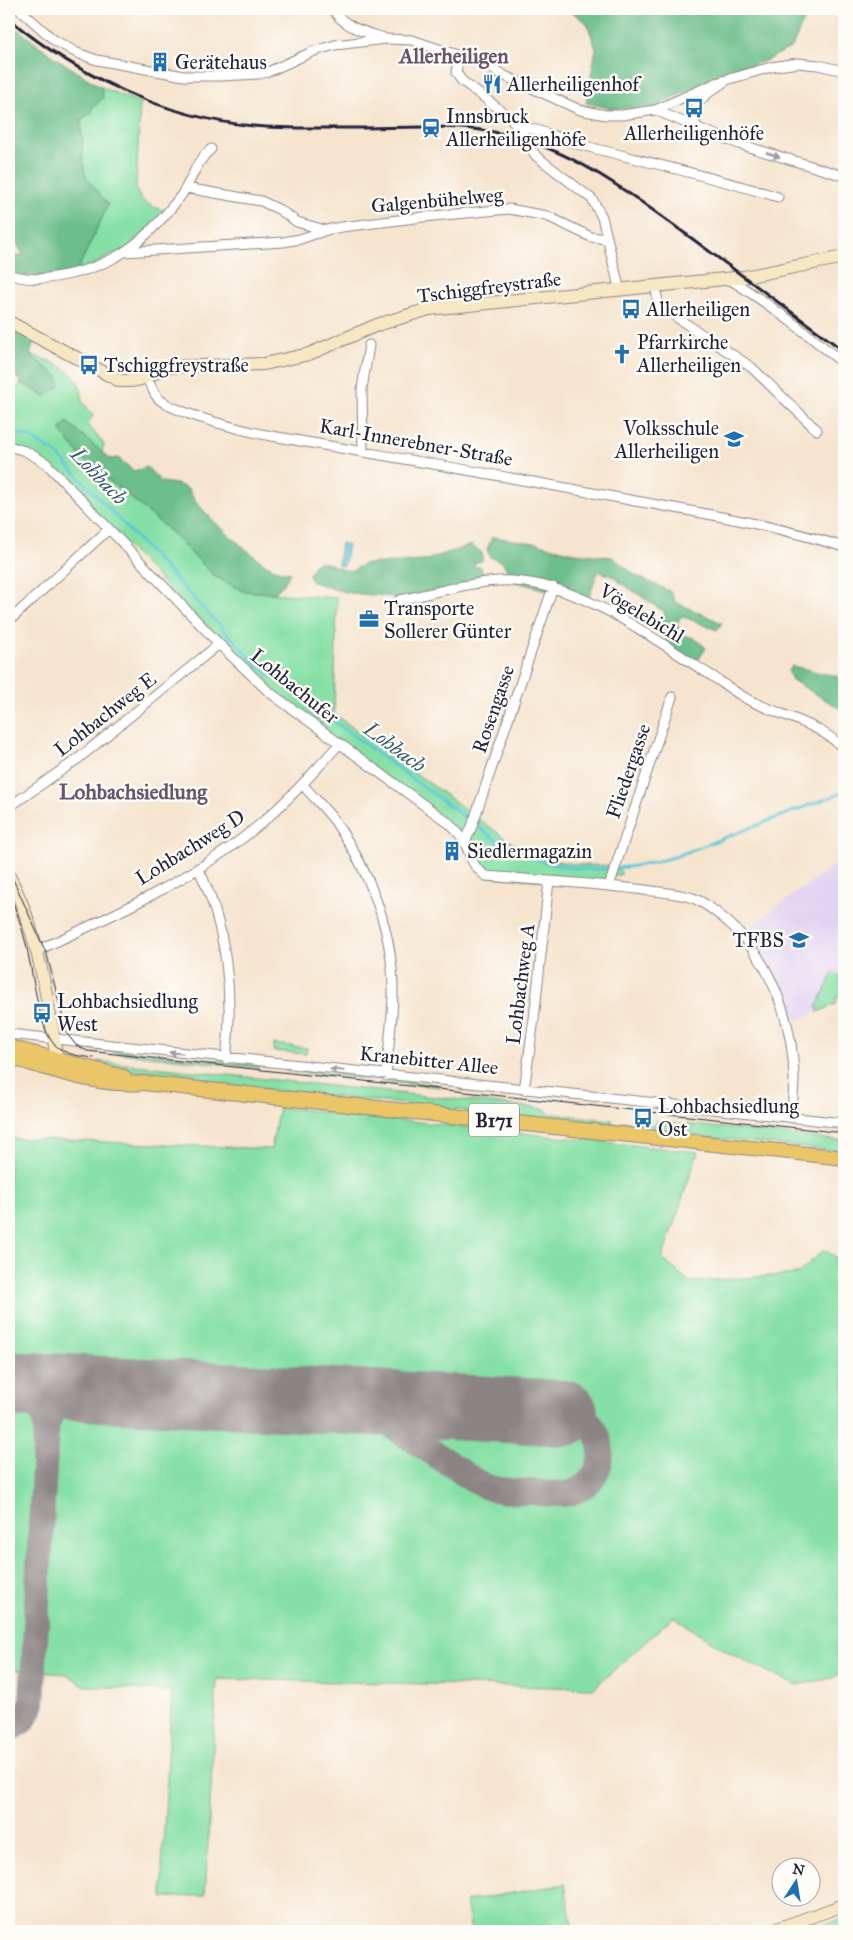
<svg xmlns="http://www.w3.org/2000/svg" width="853" height="1940" font-family="'IM FELL Great Primer',serif">
<style>
.built{fill:#e3d3f2}
.green{fill:#86e0a5;stroke:#548170}
.forest{fill:#6cbe8a;stroke:#477062}
.water{fill:#5bc6d6;stroke:#3e7488}
.lines{fill:none;stroke-linecap:round;stroke-linejoin:round}
.stream{stroke:#5bc6d6;stroke-width:3}
.taxiway{stroke:#8c8384;stroke-width:26}
.runway{stroke:#8c8384;stroke-width:66}
.street-casing{stroke:#8c8384;stroke-width:11}
.secondary-casing{stroke:#8c8384;stroke-width:14}
.primary-casing{stroke:#8c8384;stroke-width:16}
.street{stroke:#fff;stroke-width:9}
.secondary{stroke:#f7e8c3;stroke-width:12}
.primary{stroke:#eac669;stroke-width:14}
.tram{stroke:#22223b;stroke-width:1}
.rail{stroke:#22223b;stroke-width:3}
.oneway{fill:#9c9ca7}
.labels{text-anchor:middle;dominant-baseline:central;stroke-width:5;stroke-linejoin:round;paint-order:stroke}
.shield{fill:#fdfcf7;stroke:#646373;stroke-width:1}
.shield-label{font-size:19px;font-weight:bold;fill:#22223b}
.poi-label{font-size:20px;fill:#22223b;stroke:#fdfcf7;text-anchor:start}
.street-label{font-size:20px;fill:#22223b;stroke:#fdfcf7}
.neighbourhood-label{font-size:21px;font-weight:bold;fill:#66556d;stroke:#fdfcf7}
.water-label{font-size:21px;font-style:italic;fill:#365b71;stroke:#fdfcf7}
</style>
<rect width="100%" height="100%" fill="#fdfcf7"/>
<filter id="ink" filterUnits="userSpaceOnUse"><feTurbulence type="fractalNoise" baseFrequency=".02" numOctaves="2"/><feDisplacementMap in="SourceGraphic" scale="10" xChannelSelector="R" yChannelSelector="G"/><feConvolveMatrix kernelMatrix="1 2 1 2 8 2 1 2 1" color-interpolation-filters="sRGB"/></filter>
<filter id="wash" filterUnits="userSpaceOnUse"><feTurbulence type="fractalNoise" baseFrequency=".0096" numOctaves="4" result="noise"/><feDisplacementMap in="SourceGraphic" scale="20" xChannelSelector="R" yChannelSelector="G"/><feGaussianBlur stdDeviation="1.12" result="paint"/><feColorMatrix in="noise" values="0 0 0 0 0 0 0 0 0 0 0 0 0 0 0 0 0 1.4 0 .05"/><feComposite in="paint" operator="in"/></filter>
<g filter="url(#wash)">
<rect width="100%" height="100%" fill="#f6e4ce"/>
<path class="built" d="M844,858V999L837,997L836,1004L798,1020L792,1018L780,985L753,938L751,926Z"/>
<path class="green" d="M101,87L140,103L136,188C140,205 153,206 168,212L137,243L76,273L108,205L86,177L83,161L81,119L92,113V108L103,98Z
M30,355C53,361 85,373 82,401L93,416L87,424L104,444L102,452L67,422L60,430L81,457L93,469L123,491L172,533L214,576L243,591L337,598L334,714L509,841C552,862 567,867 615,865L622,874L612,876L609,886L486,876L450,824L269,692L46,463L9,446V398L21,383L45,396L58,377Z
M844,968V999L837,997L836,1004L818,1012L817,1007L833,973L840,976Z
M274,1044L307,1048L306,1054L273,1051Z
M91,1047L258,1065L259,1068L103,1051L91,1049Z
M98,1061L546,1109V1113L612,1120V1124L622,1125L623,1121L655,1125L656,1121L844,1141V1152L189,1081C159,1074 128,1071 98,1064Z
M287,1068L366,1077L367,1079L285,1071Z
M389,1079L439,1085L441,1087L387,1082Z
M462,1087L502,1091L503,1094L460,1090Z
M279,1107L698,1152L662,1259L690,1282L797,1274L824,1250L844,1262V1672L832,1678L796,1685L733,1655L673,1617L594,1688L217,1679L205,1895L163,1898L162,1864L172,1691L85,1686L67,1674L12,1670L9,1688V1138L271,1149Z
M687,1110L844,1127V1130L687,1114Z
M565,1884L573,1931H471L466,1901Z
M844,1918V1931H798Z"/>
<path class="forest" d="M568,9H809L792,47L765,61L723,74L654,107L613,109L586,103L596,49L587,23Z
M9,23L54,57L101,87L103,98L92,108V113L81,119L83,161L86,177L108,205L76,273L54,278L9,274V257L23,255L9,230Z
M9,322L35,337L30,355L58,377L60,386L45,396L21,383L9,368Z
M67,422L110,459L118,458L134,471L147,467L161,482L177,484L189,489C193,507 251,555 268,566C274,570 283,571 290,573L283,585L275,593L243,591L214,576L172,533L123,491L93,469L81,457L60,430Z
M492,537L535,543L574,553L612,557L635,575L671,592L675,602L722,623L717,630L681,616L677,624L682,635L694,638L706,648L695,665L664,646L668,635L659,627L665,612L618,581L617,578L598,571L588,601L512,581L503,562L490,557L487,549Z
M471,545L482,553V561L474,563V567L480,566L483,572L481,583L400,600C387,594 375,596 361,594C343,593 327,587 311,581L309,575L315,563C335,558 342,581 363,564L423,561Z
M792,666L844,678V711L792,680L788,670Z"/>
<path class="water" d="M341,543L348,545L344,566L338,565Z"/>
<g class="lines">
<path class="stream" d="M9,432L29,437L55,452L257,665L499,842C514,848 530,857 545,862C587,875 632,869 674,857L844,792"/>
<path class="taxiway" d="M9,1385C32,1390 43,1406 46,1429
M344,1402L364,1408C393,1427 422,1446 450,1464C463,1472 476,1484 490,1488C503,1492 518,1491 532,1492C545,1493 561,1496 573,1492C614,1478 608,1414 565,1413
M9,1728C22,1726 29,1714 32,1702L46,1429C51,1405 68,1391 92,1390"/>
<path class="runway" d="M9,1384L565,1413"/>
</g>
</g>
<g filter="url(#ink)">
<g class="lines">
<defs>
<path id="street" d="M19,9L54,40L77,53L97,60L184,76H221L259,74L268,72L314,51L335,45L386,39L412,40L484,64L505,76L580,110L606,115H622L655,110L698,128
M333,9C343,27 365,32 384,38
M458,61L456,72L461,80L512,119L536,156L592,199L602,217L620,291
M730,78C714,89 681,106 698,128L739,144L844,176
M655,110L716,83L771,67L798,63L818,65L844,71
M519,127C540,128 560,140 581,145C647,162 713,177 778,197
M186,188L261,201L280,210L297,222L325,230
M124,252L283,242L300,239L330,229L342,227L423,217L509,209L547,216L591,237L606,239
M9,274C26,281 48,279 66,275C119,264 147,239 180,197C192,181 195,162 211,149
M729,279C770,304 807,333 844,364
M656,287L658,305L751,367L817,430
M146,378C151,384 153,393 158,398C173,413 239,429 261,434C384,456 507,476 630,500C702,513 774,525 844,547
M9,446L25,451L46,463L219,644L269,692L450,824C455,830 462,836 465,843C472,859 471,865 486,876C536,880 587,883 637,889C655,892 675,892 693,898C706,903 716,912 727,921C770,958 793,1021 794,1077C794,1090 792,1104 792,1118
M363,452L362,389L369,345
M400,600C434,593 479,579 513,581C585,585 653,639 712,676C724,684 735,692 747,699C780,716 818,722 844,749
M9,621L109,529
M303,785C314,798 327,810 336,823C370,872 393,931 393,991C393,1019 388,1048 386,1076
M9,807L79,758L219,644
M465,842L471,829L553,587
M198,868C227,926 234,996 226,1059
M609,886L672,697
M38,950C108,918 193,879 253,830C285,804 312,775 339,744
M9,1034L844,1123
M524,1090L534,1019L549,881"/>
<path id="secondary" d="M9,322L120,381C145,382 148,374 169,367L264,364L309,354L377,325L429,309L744,277L844,257
M9,876C30,916 40,959 48,1004C52,1026 56,1047 57,1069
M771,1931L844,1905"/>
<path id="primary" d="M9,1047L124,1077
M9,1057C52,1069 98,1087 144,1083L844,1158"/>
</defs>
<use href="#street" class="street-casing"/>
<use href="#secondary" class="secondary-casing"/>
<use href="#primary" class="primary-casing"/>
<use href="#street" class="street"/>
<use href="#secondary" class="secondary"/>
<use href="#primary" class="primary"/>
<path class="tram" d="M9,870L47,955L67,1034L76,1045L87,1051L844,1133
M9,893C16,910 22,927 26,944C32,968 39,1029 54,1044C65,1055 79,1056 94,1058"/>
<path class="rail" d="M9,19C78,76 163,117 253,126C286,129 318,128 351,128C401,128 455,123 504,134C577,151 635,197 694,240C744,277 794,314 844,351"/>
</g>
<defs><path id="oneway-solid" d="M-6-.8H1V-3.2L6.5 0L1 3.2V.8H-6Z" transform="scale(1.25)"/></defs>
<g class="oneway">
<use href="#oneway-solid" transform="translate(773 155) rotate(17)"/>
<use href="#oneway-solid" transform="translate(176 1053) rotate(-174)"/>
<use href="#oneway-solid" transform="translate(337 1070) rotate(-174)"/>
</g>
</g>
<defs>
<symbol id="building-bare" viewBox="-9 -9 18 18"><path d="M-4-6H4V6H1V3H-1V6H-4ZM-2.5-4.3h1.7v1.8h-1.7ZM.8-4.3h1.7v1.8H.8ZM-2.5-1h1.7V.8h-1.7ZM.8-1h1.7V.8H.8Z" fill="#1f6fb2" stroke="#fdfcf7" stroke-width="2.5" paint-order="stroke"/></symbol>
<symbol id="restaurant-bare" viewBox="-9 -9 18 18"><path d="M-5-6h1v4h1v-4h1v4h1v-4h1v5L-1.5 .5V6h-2V.5L-5-1ZM5-6V6H3V1.5H1.5Q1.5-4 5-6Z" fill="#1f6fb2" stroke="#fdfcf7" stroke-width="2.5" paint-order="stroke"/></symbol>
<symbol id="bus-bare" viewBox="-9 -9 18 18"><path d="M-5-6H5V4H4V6H2V4H-2V6H-4V4H-5ZM-3.5-4V0h7V-4ZM-3.5 1.2v1.5H-2V1.2ZM2 1.2v1.5H3.5V1.2Z" fill="#1f6fb2" stroke="#fdfcf7" stroke-width="2.5" paint-order="stroke"/></symbol>
<symbol id="station-bare" viewBox="-9 -9 18 18"><path d="M-3-6H3Q5-6 5-4V2Q5 4 3 4L4.5 6H3L1.5 4h-3L-3 6H-4.5L-3 4Q-5 4-5 2V-4Q-5-6-3-6ZM-3.5-4v3h7v-3ZM-3.5 1v1.5H-2V1ZM2 1v1.5H3.5V1Z" fill="#1f6fb2" stroke="#fdfcf7" stroke-width="2.5" paint-order="stroke"/></symbol>
<symbol id="church-bare" viewBox="-9 -9 18 18"><path d="M-1.2-6h2.4v3.5h3.3v2.4h-3.3V6h-2.4V-.1h-3.3v-2.4h3.3Z" fill="#1f6fb2" stroke="#fdfcf7" stroke-width="2.5" paint-order="stroke"/></symbol>
<symbol id="school-bare" viewBox="-9 -9 18 18"><path d="M0-5L7-2L0 1L-7-2ZM-4 1L0 2.5L4 1V4Q0 6-4 4Z" fill="#1f6fb2" stroke="#fdfcf7" stroke-width="2.5" paint-order="stroke"/></symbol>
<symbol id="office-bare" viewBox="-9 -9 18 18"><path d="M-6-3h4V-5.5h4V-3h4V5H-6ZM-1-4.5V-3h2v-1.5ZM-6 0V1H6V0Z" fill="#1f6fb2" stroke="#fdfcf7" stroke-width="2.5" paint-order="stroke"/></symbol>
</defs>
<g fill-rule="evenodd">
<use href="#building-bare" x="146" y="48" width="28" height="28"/>
<use href="#restaurant-bare" x="478" y="70" width="28" height="28"/>
<use href="#bus-bare" x="680" y="94" width="28" height="28"/>
<use href="#station-bare" x="417" y="114" width="28" height="28"/>
<use href="#bus-bare" x="617" y="295" width="28" height="28"/>
<use href="#church-bare" x="608" y="340" width="28" height="28"/>
<use href="#bus-bare" x="75" y="351" width="28" height="28"/>
<use href="#school-bare" x="720" y="425" width="28" height="28"/>
<use href="#office-bare" x="355" y="605" width="28" height="28"/>
<use href="#building-bare" x="438" y="837" width="28" height="28"/>
<use href="#school-bare" x="785" y="926" width="28" height="28"/>
<use href="#bus-bare" x="28" y="999" width="28" height="28"/>
<use href="#bus-bare" x="629" y="1104" width="28" height="28"/>
</g>
<g class="labels">
<rect class="shield" x="469" y="1103.5" width="50" height="33" rx="4"/>
<g class="shield-label">
<text x="494" y="1120">B171</text>
</g>
<g class="poi-label">
<text x="175" y="62">Gerätehaus</text>
<text x="507" y="84">Allerheiligenhof</text>
<text x="446" y="116">Innsbruck<tspan x="446" dy="23">Allerheiligenhöfe</tspan></text>
<text x="694" y="133" text-anchor="middle">Allerheiligenhöfe</text>
<text x="646" y="309">Allerheiligen</text>
<text x="637" y="342">Pfarrkirche<tspan x="637" dy="23">Allerheiligen</tspan></text>
<text x="104" y="365">Tschiggfreystraße</text>
<text x="719" y="428" text-anchor="end">Volksschule<tspan x="719" dy="23">Allerheiligen</tspan></text>
<text x="384" y="608">Transporte<tspan x="384" dy="23">Sollerer Günter</tspan></text>
<text x="467" y="851">Siedlermagazin</text>
<text x="784" y="940" text-anchor="end">TFBS</text>
<text x="57" y="1001">Lohbachsiedlung<tspan x="57" dy="23">West</tspan></text>
<text x="658" y="1106">Lohbachsiedlung<tspan x="658" dy="23">Ost</tspan></text>
</g>
<g class="street-label">
<text transform="translate(437 200) rotate(-5)">Galgenbühelweg</text>
<text transform="translate(489 287) rotate(-7)">Tschiggfreystraße</text>
<text transform="translate(416 442) rotate(10)">Karl-Innerebner-Straße</text>
<text transform="translate(642 613) rotate(31)">Vögelebichl</text>
<text transform="translate(295 686) rotate(39)">Lohbachufer</text>
<text transform="translate(493 709) rotate(-71)">Rosengasse</text>
<text transform="translate(105 714) rotate(-38)">Lohbachweg E</text>
<text transform="translate(628 771) rotate(-71)">Fliedergasse</text>
<text transform="translate(190 847) rotate(-32)">Lohbachweg D</text>
<text transform="translate(520 984) rotate(-83)">Lohbachweg A</text>
<text transform="translate(429 1060) rotate(6)">Kranebitter Allee</text>
</g>
<g class="neighbourhood-label">
<text x="454" y="56">Allerheiligen</text>
<text x="133" y="792">Lohbachsiedlung</text>
</g>
<g class="water-label">
<text transform="translate(99 476) rotate(46)">Lohbach</text>
<text transform="translate(395 747) rotate(36)">Lohbach</text>
</g>
</g>
<rect width="853" height="1940" fill="none" stroke="#fdfcf7" stroke-width="30"/>
<g transform="translate(796 1882) rotate(12)"><circle r="24" fill="#fdfcf7" stroke="#a5a5ac"/>
<path d="M0-4L9 19L0 12L-9 19Z" fill="#1f6fb2"/>
<text y="-8" font-size="14" font-weight="bold" text-anchor="middle" fill="#22223b">N</text>
</g>
</svg>
